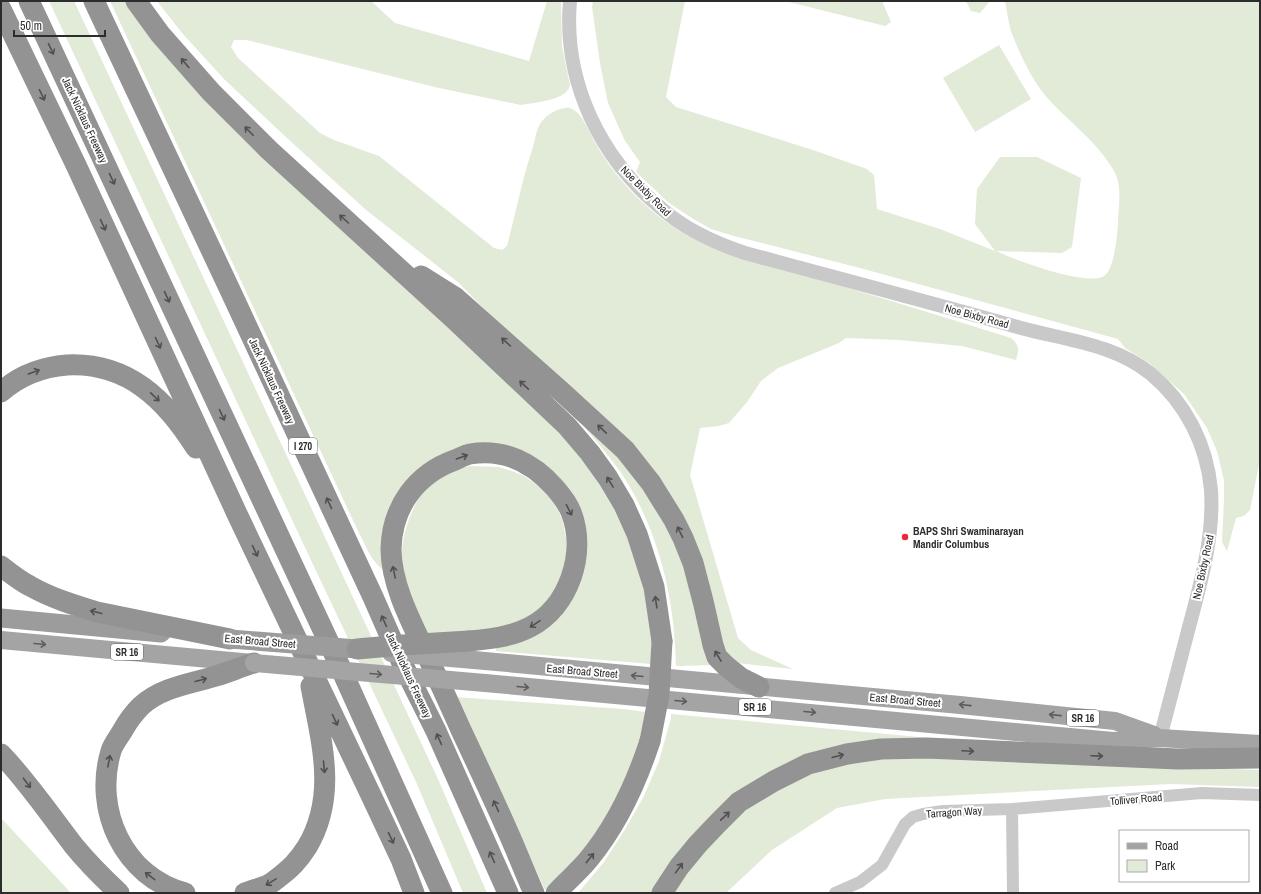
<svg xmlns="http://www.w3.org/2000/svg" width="1261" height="894" font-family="'Archivo Narrow',sans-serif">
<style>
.green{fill:#e2ead8}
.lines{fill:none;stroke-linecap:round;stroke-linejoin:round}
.minor{stroke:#c9c9c9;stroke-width:12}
.tertiary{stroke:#c9c9c9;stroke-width:14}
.primary{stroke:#a4a4a4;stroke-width:18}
.trunk{stroke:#9c9c9c;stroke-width:19}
.motorway{stroke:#939393;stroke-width:21}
.primary-bridge{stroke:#a4a4a4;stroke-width:18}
.trunk-bridge{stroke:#9c9c9c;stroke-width:19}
.motorway-bridge{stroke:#939393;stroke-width:21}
.oneway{stroke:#505050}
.oneway2{stroke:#5c5c5c}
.poi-dot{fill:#e8293b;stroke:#fff;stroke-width:1.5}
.labels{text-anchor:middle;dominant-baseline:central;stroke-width:4;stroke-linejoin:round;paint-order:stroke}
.shield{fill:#fff;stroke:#6b6b6b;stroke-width:1}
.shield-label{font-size:10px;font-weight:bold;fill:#2c2c2c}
.street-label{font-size:11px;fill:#2c2c2c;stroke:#fff}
.poi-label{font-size:11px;font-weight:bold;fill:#2c2c2c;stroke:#fff;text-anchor:start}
</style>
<rect width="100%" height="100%" fill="#fff"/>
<path class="green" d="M49,1H74L438,779L487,893H463L417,784L309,556Z
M110,1H125L146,29L466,344L574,446L611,499L641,568L651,632V664L496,651V648L534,635L585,547L526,456L427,466L383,570C371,561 366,546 359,533C276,356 193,178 110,1Z
M157,1H371L395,23L529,61L547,1H561L562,47L570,85C569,88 568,91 565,93C555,101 533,103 521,105L439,88L247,40H234L231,47L238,58L320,133L334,140L379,156L494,248L502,250L507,246C516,213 522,179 533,147C535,140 536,131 540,124C545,116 555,109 565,108C580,105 589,133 596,144C614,176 641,205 672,226C716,256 768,264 818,279C883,298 947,318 1011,338C1020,346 1019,349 1016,360L962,346L899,340L846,338L839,343L778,368L761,381L747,402L729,423L719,426L700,428L690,475L738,638L751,650L793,669L737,663L723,651L687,527L517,343L459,283L365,209L287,138L224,79L182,33Z
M593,1H685L666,97L676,107L813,150L867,169L874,175L877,209L940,229L995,251L975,224L977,189L1000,157H1037L1081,178L1072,247L1062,253L996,251C1015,260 1087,287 1104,276C1114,270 1117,237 1118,225C1118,209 1123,186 1114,171C1099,144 1072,124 1051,102C1034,85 1019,53 1011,31C1008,21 1007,11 1005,1H1260V459L1250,510L1244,516L1236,518L1227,551L1222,542L1224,500V480L1217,451L1207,428L1184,394L1149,363L1125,348L1118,339L860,268L734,236L711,229L695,220L669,203L636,172L640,162L625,141L608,103L600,63L592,7Z
M785,1H882L891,22L885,26Z
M966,1H990L980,13L971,11Z
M999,45L1031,99L975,132L943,78Z
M589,425L632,469L676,540L712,665L676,666C675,603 661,541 630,487C618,466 601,447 586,429Z
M470,466L499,467L512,471L524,476L537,485L550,498L558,509L563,523L566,538L567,557L561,582L544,608L501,631L427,634C417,612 405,589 402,565C399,540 413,496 434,482C445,474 457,469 470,466Z
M455,697L623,709L645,712C638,760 618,804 589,843C577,861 560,875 545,890Z
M671,714L973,742L791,765L657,893H578L604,862L624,831L644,796L659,761L671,718Z
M895,756L1260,770V787L1170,784L885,799L837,808L772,850L726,893H672L683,874L733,817L784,784L839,764Z
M1,818L71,893H1Z"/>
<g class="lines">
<path class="minor" d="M1012,809L1013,893
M835,893L860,882L882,865L905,824L913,817L923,814L943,811L1012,809L1202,793L1260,795"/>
<path class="tertiary" d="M570,1C563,82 600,158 662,209C686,230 715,243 745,253C837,278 929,302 1021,328C1065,340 1114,344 1151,374C1186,403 1207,445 1211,490C1214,537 1201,582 1189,627C1179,664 1170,701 1160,738"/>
<path class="primary" d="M1,640L253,663
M474,660L960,705L1115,721L1154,735
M485,683L1113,741L1160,738L1260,744"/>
<path class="trunk" d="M1,618L161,633"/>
<path class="motorway" d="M29,1L337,660L442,893
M94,1L230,290L373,597L402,663L436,731L508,893
M136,1L160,34L211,92L269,150L454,319L567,426L590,453L608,478L624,505L637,534L654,587L662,641
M1,9L76,165L238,516L369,791L401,859L414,893
M421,276L456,298L563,393L625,450L651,483L674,520L683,538L693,563L703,601L713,645L717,657L726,666L741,678L759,687
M1,392C20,375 42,367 67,365C128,362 166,400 196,448
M1,566C10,573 20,581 30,586C51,598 74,605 97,612L230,639
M469,641C490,639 511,637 530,627C569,607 587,553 571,512C568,504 561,495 555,488C533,463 504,448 470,454C465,455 460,458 455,460C416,474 392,507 391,549C391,583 410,620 425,651C437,677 449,703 461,730C477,764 493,798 508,832C517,852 525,873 534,893
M1,754C28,782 50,815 74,846C88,863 103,878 119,893
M185,893C124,877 93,810 111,751C113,744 119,737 123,730C128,721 134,713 141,706C162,687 190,684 216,676C229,672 241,667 254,663
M245,893C252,890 261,888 268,885C272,883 275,880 278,878C291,868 298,861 307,847C338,795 321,741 311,686
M556,893C566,882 578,872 588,860C617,825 636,784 650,741
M662,893L679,867L698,844L718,823L739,802L774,781L808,764L847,754L881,749L927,748L1178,759L1260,758"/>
<path class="primary-bridge" d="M391,653L474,660
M254,663L485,683"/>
<path class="trunk-bridge" d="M230,639L357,649"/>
<path class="motorway-bridge" d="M357,649L403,645L469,641
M650,741L659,695L662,641"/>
</g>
<defs><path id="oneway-shaft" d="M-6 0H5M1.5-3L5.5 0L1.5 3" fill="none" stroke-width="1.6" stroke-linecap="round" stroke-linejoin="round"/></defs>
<g class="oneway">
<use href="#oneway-shaft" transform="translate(51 49) rotate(65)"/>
<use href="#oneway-shaft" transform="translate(185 63) rotate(-130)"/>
<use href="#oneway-shaft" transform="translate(42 95) rotate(64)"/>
<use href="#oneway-shaft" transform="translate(249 131) rotate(-135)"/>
<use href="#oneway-shaft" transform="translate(112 179) rotate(65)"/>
<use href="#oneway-shaft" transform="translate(344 219) rotate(-138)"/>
<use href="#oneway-shaft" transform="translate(103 225) rotate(65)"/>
<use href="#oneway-shaft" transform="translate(167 297) rotate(65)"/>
<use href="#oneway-shaft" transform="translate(506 342) rotate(-138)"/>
<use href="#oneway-shaft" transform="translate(158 343) rotate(65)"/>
<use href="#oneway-shaft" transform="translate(34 372) rotate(-20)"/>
<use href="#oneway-shaft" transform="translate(524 385) rotate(-137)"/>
<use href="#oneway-shaft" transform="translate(155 397) rotate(44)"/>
<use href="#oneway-shaft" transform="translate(222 415) rotate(65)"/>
<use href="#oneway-shaft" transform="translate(602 429) rotate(-137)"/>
<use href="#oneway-shaft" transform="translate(462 457) rotate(-20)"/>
<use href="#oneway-shaft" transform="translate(610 482) rotate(-122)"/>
<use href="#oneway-shaft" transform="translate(329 503) rotate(-115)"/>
<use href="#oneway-shaft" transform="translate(569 510) rotate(63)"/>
<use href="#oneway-shaft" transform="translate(680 532) rotate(-116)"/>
<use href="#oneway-shaft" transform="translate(255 551) rotate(65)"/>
<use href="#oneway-shaft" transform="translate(394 572) rotate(-102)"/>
<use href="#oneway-shaft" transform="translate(656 602) rotate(-98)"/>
<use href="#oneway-shaft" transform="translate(96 612) rotate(-166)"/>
<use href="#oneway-shaft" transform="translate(384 621) rotate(-114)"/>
<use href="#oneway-shaft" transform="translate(535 624) rotate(146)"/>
<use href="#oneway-shaft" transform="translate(718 656) rotate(-121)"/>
<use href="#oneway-shaft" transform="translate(201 680) rotate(-15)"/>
<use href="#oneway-shaft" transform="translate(335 720) rotate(65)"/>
<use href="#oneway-shaft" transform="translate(439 739) rotate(-114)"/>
<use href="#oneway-shaft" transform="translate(968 751) rotate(3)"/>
<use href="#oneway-shaft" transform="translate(838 756) rotate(-15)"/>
<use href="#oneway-shaft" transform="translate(1097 756) rotate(2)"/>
<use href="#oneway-shaft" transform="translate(109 761) rotate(-79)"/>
<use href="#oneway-shaft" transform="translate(324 767) rotate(85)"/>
<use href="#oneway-shaft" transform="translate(27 783) rotate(53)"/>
<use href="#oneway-shaft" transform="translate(496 806) rotate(-115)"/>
<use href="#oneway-shaft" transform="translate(725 816) rotate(-43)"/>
<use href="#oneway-shaft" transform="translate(391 838) rotate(65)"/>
<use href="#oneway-shaft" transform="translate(492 857) rotate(-114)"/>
<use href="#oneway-shaft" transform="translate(590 858) rotate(-51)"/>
<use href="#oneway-shaft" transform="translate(679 868) rotate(-54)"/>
<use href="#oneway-shaft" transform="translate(150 876) rotate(-143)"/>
<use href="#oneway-shaft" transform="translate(271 882) rotate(148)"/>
</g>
<g class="oneway2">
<use href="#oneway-shaft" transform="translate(40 644) rotate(5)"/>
<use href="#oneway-shaft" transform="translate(376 674) rotate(5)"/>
<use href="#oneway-shaft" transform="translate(637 676) rotate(-175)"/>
<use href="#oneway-shaft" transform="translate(523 687) rotate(5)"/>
<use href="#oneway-shaft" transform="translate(681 701) rotate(5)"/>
<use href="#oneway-shaft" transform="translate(965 705) rotate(-174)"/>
<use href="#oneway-shaft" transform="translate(810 712) rotate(5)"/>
<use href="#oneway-shaft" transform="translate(1055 715) rotate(-174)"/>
</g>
<circle class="poi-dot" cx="905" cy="537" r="4"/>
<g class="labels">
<g class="shield">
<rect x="289" y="438" width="28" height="16" rx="3"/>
<rect x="111" y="644" width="32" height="16" rx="3"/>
<rect x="739" y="699" width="32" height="16" rx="3"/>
<rect x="1067" y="710" width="32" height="16" rx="3"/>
</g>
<g class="shield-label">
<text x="303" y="446">I 270</text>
<text x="127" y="652">SR 16</text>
<text x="755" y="707">SR 16</text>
<text x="1083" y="718">SR 16</text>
</g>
<g class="street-label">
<text transform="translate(85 120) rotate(65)">Jack Nicklaus Freeway</text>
<text transform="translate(646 191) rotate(45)">Noe Bixby Road</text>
<text transform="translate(977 316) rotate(15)">Noe Bixby Road</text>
<text transform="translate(272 381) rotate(65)">Jack Nicklaus Freeway</text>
<text transform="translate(1203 567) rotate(-78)">Noe Bixby Road</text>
<text transform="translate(260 641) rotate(5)">East Broad Street</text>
<text transform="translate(582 671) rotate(5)">East Broad Street</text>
<text transform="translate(409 675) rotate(65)">Jack Nicklaus Freeway</text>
<text transform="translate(905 700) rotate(5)">East Broad Street</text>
<text transform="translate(1136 799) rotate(-5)">Tolliver Road</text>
<text transform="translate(954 812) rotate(-4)">Tarragon Way</text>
</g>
<g class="poi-label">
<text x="913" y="531">BAPS Shri Swaminarayan<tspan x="913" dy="13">Mandir Columbus</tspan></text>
</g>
</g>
<rect width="1261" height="894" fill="none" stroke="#2c2c2c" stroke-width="4"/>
<rect x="1119" y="830" width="130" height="52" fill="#ffffff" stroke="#ababab"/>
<rect x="1127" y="843" width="20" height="6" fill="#a4a4a4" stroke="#ababab"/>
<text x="1155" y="850" font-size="12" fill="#2c2c2c">Road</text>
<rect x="1127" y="860" width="20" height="12" fill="#e2ead8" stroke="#ababab"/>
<text x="1155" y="870" font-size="12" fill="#2c2c2c">Park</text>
<path d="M14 30v6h91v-6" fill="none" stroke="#2c2c2c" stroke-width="2"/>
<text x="20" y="30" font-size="12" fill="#2c2c2c" stroke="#ffffff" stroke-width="3" paint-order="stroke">50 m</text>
</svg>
